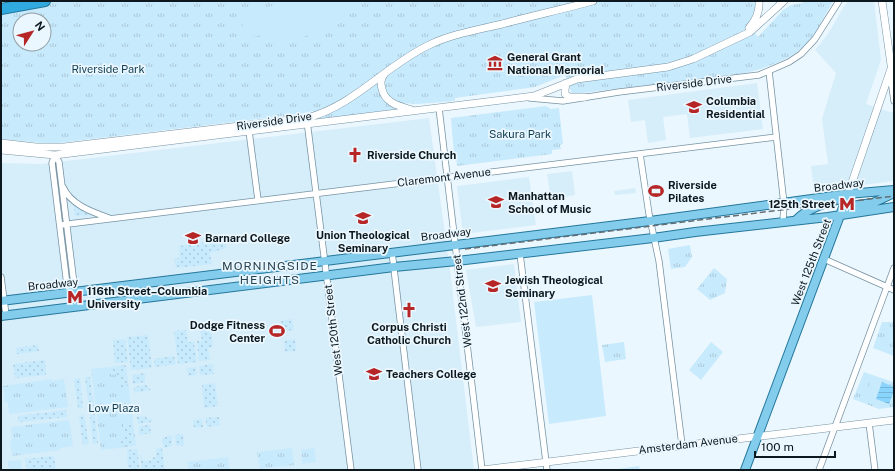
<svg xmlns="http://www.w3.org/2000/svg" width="895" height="471" font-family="'Public Sans',sans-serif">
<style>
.built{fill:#d6edfa}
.grass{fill:url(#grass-dots)}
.park{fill:url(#park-tufts);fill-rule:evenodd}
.garden{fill:#c8eafd}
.water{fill:url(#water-rules)}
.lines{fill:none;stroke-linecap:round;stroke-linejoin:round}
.minor-casing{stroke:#7793a3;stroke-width:7}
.secondary-casing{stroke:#7793a3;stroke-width:8}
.primary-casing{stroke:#24779b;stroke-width:10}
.motorway-casing{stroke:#24779b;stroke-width:12}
.minor{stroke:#fff;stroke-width:5.5}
.secondary{stroke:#fff;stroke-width:7}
.primary{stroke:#83ccec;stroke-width:8}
.motorway{stroke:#31aadf;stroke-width:10}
.rail{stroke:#636e75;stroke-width:1.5;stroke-dasharray:6 3;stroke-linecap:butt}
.labels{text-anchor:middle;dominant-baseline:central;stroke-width:3.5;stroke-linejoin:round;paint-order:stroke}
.poi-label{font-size:11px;font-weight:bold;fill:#0d181e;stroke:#ebf7fe;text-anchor:start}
.park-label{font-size:11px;fill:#103c51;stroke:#ebf7fe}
.street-label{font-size:11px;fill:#0d181e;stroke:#ebf7fe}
.neighbourhood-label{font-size:12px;letter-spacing:1px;fill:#294351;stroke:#ebf7fe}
</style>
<defs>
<pattern id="grass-dots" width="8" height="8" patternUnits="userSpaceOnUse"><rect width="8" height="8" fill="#c8eafd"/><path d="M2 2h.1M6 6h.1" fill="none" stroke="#abc8d8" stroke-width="1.8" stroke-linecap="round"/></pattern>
<pattern id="park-tufts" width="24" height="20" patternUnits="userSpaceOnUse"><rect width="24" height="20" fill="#c8eafd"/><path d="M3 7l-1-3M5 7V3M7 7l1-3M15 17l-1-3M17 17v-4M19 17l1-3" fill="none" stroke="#abc8d8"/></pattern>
<pattern id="water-rules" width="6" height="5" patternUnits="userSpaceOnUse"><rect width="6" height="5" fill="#89d5fe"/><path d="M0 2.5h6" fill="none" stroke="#75b6d9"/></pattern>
</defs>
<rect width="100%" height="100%" fill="#ebf7fe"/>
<path class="built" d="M848,1H874L881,60L866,104L890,112H894V181L814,191L811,166L828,164L822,119L836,73L815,50L828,34L843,8Z
M757,83L763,129L690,138L687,114L663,117L666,140L648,143L645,120L631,122L628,100Z
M429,118L450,270L474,470H1V163L41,164Z
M572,171L575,195L551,200L547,174Z
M529,177L536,225L463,234L457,186Z
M635,188L636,193L615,195L614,191Z
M514,264L521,322L476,327L466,270Z"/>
<path class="grass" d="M74,204L91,214V215L75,216Z
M225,239L226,248L210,253L212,264L176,268L174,259L180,258L179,246Z
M292,319L294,330L283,331L281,321Z
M211,327L213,347L208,348L210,360L199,361L197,341H202L200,329Z
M186,330L188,342H194L197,362L178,364L174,331Z
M148,335L152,368L131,370L127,337Z
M125,339L128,362L115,363L113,340Z
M295,339L296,351L285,352L284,341Z
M38,345L39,351L17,354L16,348Z
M174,356L176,364L155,367L154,359Z
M45,360L46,375L15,378L13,364Z
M213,364L214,374L200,375L199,366Z
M124,366L128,389L119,390L117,376L115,374L111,375L110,368Z
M196,367L197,375L188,376L187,368Z
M145,373V382L133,384L132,375Z
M85,377H90L94,406L89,407Z
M80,378L83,408H78L74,379Z
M215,383L218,406L204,408L202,385Z
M146,385L151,389L150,390L134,393L135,391L133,387Z
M66,410L67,417L19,422L18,416Z
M95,414L98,443L93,444L90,415Z
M84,415L89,444L83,445L79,416Z
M146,416L147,419H153L151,422L137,424L138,421L136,417Z
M219,417L220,425L207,427L205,418Z
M202,419L203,427L194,428L193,420Z
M132,422L134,445L120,447L119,440H123L125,437L123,423Z
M150,425L151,433L139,435V426Z
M183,434L184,445L176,446L175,435Z
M172,435V446L164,448L162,438Z
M162,448L165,470H142L140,455L141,454L142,461L152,460V458L156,457V449Z
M137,449L140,470H130V468H128L127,450Z
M54,456L56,470H27L25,459Z"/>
<path class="park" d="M45,1H757V8L749,26L758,37L783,10L791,5L803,3V1H834C826,11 822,23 815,33C800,57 772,66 746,73L574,94H572L565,75L535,87L455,98V101L418,104L398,103L399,109L314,120L313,111L299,114L58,143H43L1,139V9ZM20,20H44V44H20Z
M546,106L551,109L559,108L563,144L560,145L561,149L552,150V154L457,166L456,158L454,155L451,118Z
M690,245L692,257L685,267L671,269L668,249Z
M714,268L727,279L725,293L710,300L697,289Z
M882,322H894V356L873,348Z
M624,342L626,359L605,362L602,345Z
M711,342L723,352L701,380L689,370Z
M126,365L136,446L101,450L91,369ZM124,366L128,388L120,390L118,376L115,374L111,375L110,368ZM131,422L134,445L120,447L119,441L123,440L125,437L123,423Z
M864,372L893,382L894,380V407L879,409L853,399Z
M52,379V381L64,379L68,407L9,414L8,402H5L3,386Z
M69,420L73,446L60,448V450L12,456L10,440L12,439L11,427Z
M292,448L294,465L260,469L257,452Z
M314,448L316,462L303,464L301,450Z
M228,457L230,470H189L187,462Z
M21,460L22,470H9L8,461Z
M639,466L640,470H617V469Z"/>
<path class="garden" d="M291,1H355L358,11L329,19L332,29L276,44L272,32L246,39L240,16L241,14Z
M592,295L606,416L549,424L534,302Z
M865,375L871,377L865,393L859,391Z
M872,378L877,380L871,396L866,394Z"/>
<path class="water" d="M882,382L894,387V391L889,404L876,399Z"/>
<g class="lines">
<defs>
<path id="minor" d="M769,71L784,204L783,222
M890,73L894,101
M530,98L563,101L619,92L759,75L789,62L801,54L815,39L839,1
M439,108L482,470
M307,121L351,470
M249,131L258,200
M640,154L649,214L659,261L682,445
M55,155L59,162L74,284L72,293L74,307
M55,155L52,163L67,285L72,293
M63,187C71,205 92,212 109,218
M60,225L776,137
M392,252L418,470
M520,254L547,470
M824,259L894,290
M1,277L6,315
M869,423L875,470
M819,470L894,268"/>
<path id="secondary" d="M882,1L891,65
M749,28C756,20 760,12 759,1
M385,73C381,78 380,82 382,89C385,103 399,106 412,110
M566,83L565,90V94L569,97H585
M1,143L36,147H64L307,118C355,105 385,66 429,45C452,34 477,30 502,24C532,16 563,9 593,1
M1,150L55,155L534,96L577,79L668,67L693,59L750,32L784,1
M848,194L894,60
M482,470L894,420"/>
<path id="primary" d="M842,214L851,206L873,203L894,193
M796,220C807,209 822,204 837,200
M1,301L650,221L848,194L894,190
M1,316L394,267L457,261L653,238L695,232L828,217L894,207
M745,470L848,194"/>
<path id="motorway" d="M1,9L45,1"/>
</defs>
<use href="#minor" class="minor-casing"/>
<use href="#secondary" class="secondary-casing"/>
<use href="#primary" class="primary-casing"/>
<use href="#motorway" class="motorway-casing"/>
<use href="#minor" class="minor"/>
<use href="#secondary" class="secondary"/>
<use href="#primary" class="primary"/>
<use href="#motorway" class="motorway"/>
<path class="rail" d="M465,249L894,196"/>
</g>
<defs>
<symbol id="museum-bare" viewBox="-9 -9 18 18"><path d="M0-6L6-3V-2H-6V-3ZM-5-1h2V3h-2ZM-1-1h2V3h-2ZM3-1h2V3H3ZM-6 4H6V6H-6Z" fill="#b62626" stroke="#ebf7fe" stroke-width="2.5" paint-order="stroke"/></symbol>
<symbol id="university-bare" viewBox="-9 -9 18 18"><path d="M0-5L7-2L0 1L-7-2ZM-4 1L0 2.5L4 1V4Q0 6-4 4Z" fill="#b62626" stroke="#ebf7fe" stroke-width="2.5" paint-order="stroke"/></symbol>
<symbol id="church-bare" viewBox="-9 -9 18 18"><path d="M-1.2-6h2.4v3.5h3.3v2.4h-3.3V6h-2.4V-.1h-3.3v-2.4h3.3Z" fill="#b62626" stroke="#ebf7fe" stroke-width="2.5" paint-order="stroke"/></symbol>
<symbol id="stadium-bare" viewBox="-9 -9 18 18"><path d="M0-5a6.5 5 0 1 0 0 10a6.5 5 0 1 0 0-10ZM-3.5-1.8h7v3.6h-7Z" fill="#b62626" stroke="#ebf7fe" stroke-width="2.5" paint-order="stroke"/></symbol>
<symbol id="metro-bare" viewBox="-9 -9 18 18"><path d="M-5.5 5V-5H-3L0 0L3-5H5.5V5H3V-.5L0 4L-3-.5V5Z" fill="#b62626" stroke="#ebf7fe" stroke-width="2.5" paint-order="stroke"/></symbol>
</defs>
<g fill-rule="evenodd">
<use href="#museum-bare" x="484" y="52" width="22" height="22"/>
<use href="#university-bare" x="683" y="96" width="22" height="22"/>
<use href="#church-bare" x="344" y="144" width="22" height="22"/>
<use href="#stadium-bare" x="645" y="180" width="22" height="22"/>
<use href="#university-bare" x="485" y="191" width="22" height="22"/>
<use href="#metro-bare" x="836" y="193" width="22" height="22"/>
<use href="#university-bare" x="352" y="207" width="22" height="22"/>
<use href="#university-bare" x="182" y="227" width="22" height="22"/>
<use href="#university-bare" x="482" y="275" width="22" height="22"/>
<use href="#metro-bare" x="64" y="286" width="22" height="22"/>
<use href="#church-bare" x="398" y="299" width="22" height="22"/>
<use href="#stadium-bare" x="266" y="320" width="22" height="22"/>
<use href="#university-bare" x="363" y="363" width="22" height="22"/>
</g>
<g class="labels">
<g class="poi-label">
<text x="507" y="57">General Grant<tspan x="507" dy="13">National Memorial</tspan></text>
<text x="706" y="101">Columbia<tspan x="706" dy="13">Residential</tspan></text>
<text x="367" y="155">Riverside Church</text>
<text x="668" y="185">Riverside<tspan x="668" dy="13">Pilates</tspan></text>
<text x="508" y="196">Manhattan<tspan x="508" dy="13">School of Music</tspan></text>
<text x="835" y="204" text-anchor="end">125th Street</text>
<text x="363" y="235" text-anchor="middle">Union Theological<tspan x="363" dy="13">Seminary</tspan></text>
<text x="205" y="238">Barnard College</text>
<text x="505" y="280">Jewish Theological<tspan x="505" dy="13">Seminary</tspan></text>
<text x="87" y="291">116th Street–Columbia<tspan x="87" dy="13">University</tspan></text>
<text x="265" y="325" text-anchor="end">Dodge Fitness<tspan x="265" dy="13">Center</tspan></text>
<text x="409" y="327" text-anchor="middle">Corpus Christi<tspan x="409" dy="13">Catholic Church</tspan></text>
<text x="386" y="374">Teachers College</text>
</g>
<g class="park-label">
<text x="108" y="69">Riverside Park</text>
<text x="520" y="134">Sakura Park</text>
<text x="114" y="408">Low Plaza</text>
</g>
<g class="street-label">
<text transform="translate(694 83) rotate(-7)">Riverside Drive</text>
<text transform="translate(274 121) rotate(-8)">Riverside Drive</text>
<text transform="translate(444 177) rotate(-7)">Claremont Avenue</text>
<text transform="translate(839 185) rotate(-7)">Broadway</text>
<text transform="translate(446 234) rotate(-7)">Broadway</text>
<text transform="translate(811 262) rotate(-69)">West 125th Street</text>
<text transform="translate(53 284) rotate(-6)">Broadway</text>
<text transform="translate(462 301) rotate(-97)">West 122nd Street</text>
<text transform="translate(333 330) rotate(-97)">West 120th Street</text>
<text transform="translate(688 444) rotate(-7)">Amsterdam Avenue</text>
</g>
<g class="neighbourhood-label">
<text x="270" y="266">MORNINGSIDE<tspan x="270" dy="14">HEIGHTS</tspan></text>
</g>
</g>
<rect width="895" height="471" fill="none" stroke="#0d181e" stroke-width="4"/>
<g transform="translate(32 32) rotate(54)"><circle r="19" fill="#ebf7fe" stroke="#929ea4"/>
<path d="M0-3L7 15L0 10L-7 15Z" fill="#b62626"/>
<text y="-6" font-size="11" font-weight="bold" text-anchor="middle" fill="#0d181e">N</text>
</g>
<path d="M755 451v6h80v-6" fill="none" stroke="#0d181e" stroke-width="2"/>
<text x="761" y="451" font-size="12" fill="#0d181e" stroke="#ebf7fe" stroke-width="3" paint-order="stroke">100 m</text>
</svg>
